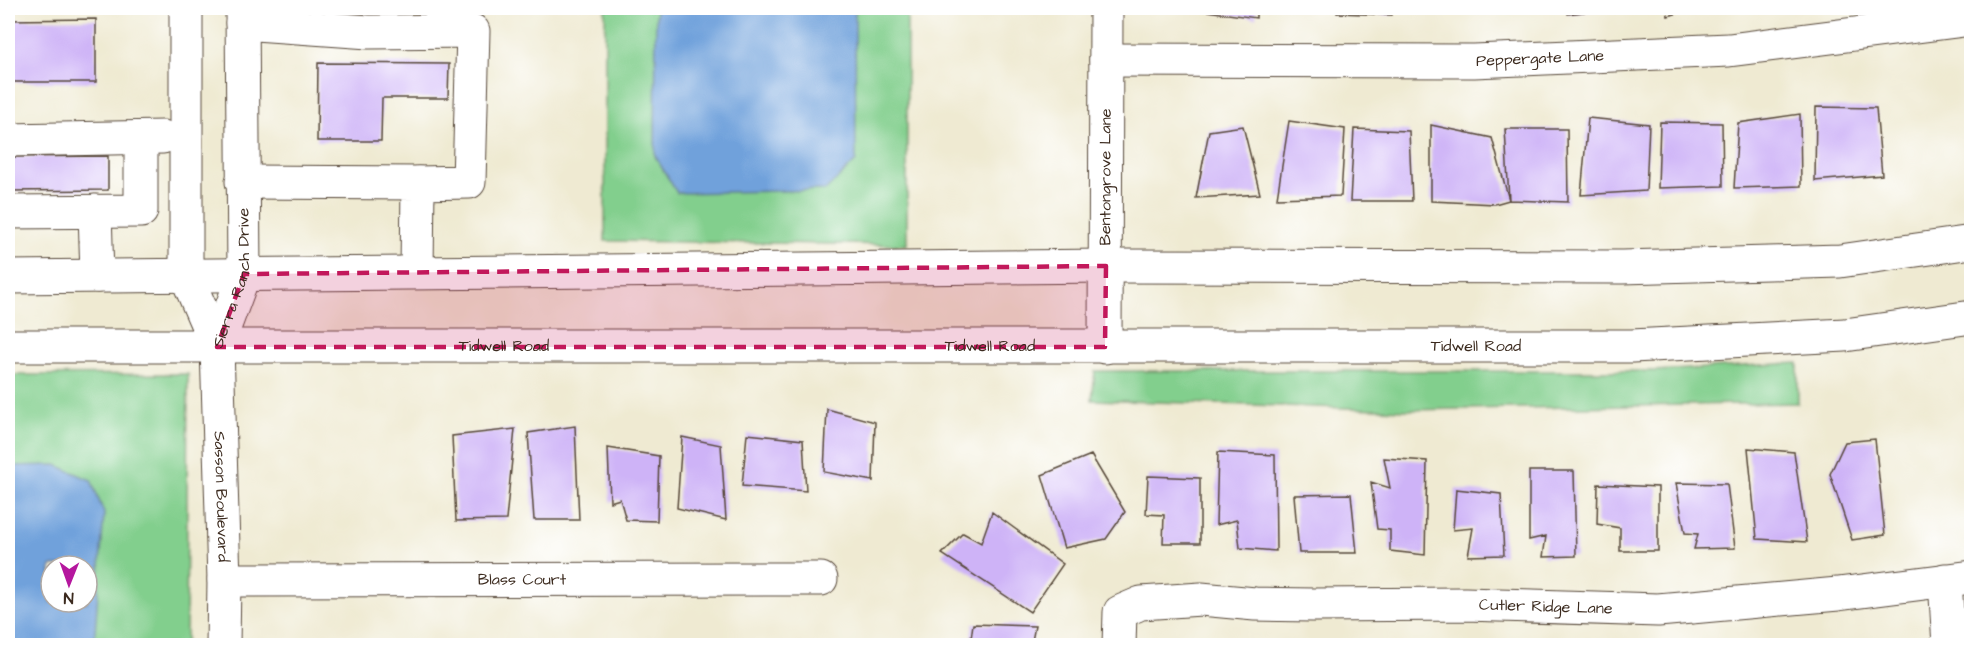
<svg xmlns="http://www.w3.org/2000/svg" width="1979" height="653" font-family="'Architects Daughter',sans-serif">
<style>
.green{fill:#82cf8d;stroke:#5e7c56;stroke-width:1.5;fill-rule:evenodd}
.water{fill:#70a1db;stroke:#56667c;stroke-width:1.5;fill-rule:evenodd}
.building{fill:#ceb3f7}
.lines{fill:none;stroke-linecap:round;stroke-linejoin:round}
.minor-casing{stroke:#564739;stroke-width:35}
.major-casing{stroke:#564739;stroke-width:35}
.minor{stroke:#fff;stroke-width:33}
.major{stroke:#fff;stroke-width:33}
.marked{fill:#c2185b;fill-opacity:0.2;stroke:#c2185b;stroke-width:4.5;stroke-dasharray:12 8;stroke-linejoin:round}
.labels{text-anchor:middle;dominant-baseline:central;stroke-width:6;stroke-linejoin:round;paint-order:stroke}
.street-label{font-size:16px;fill:#3b2a1e;stroke:#fff}
</style>
<rect width="100%" height="100%" fill="#fff"/>
<filter id="ink" filterUnits="userSpaceOnUse"><feTurbulence type="fractalNoise" baseFrequency=".0167" numOctaves="2"/><feDisplacementMap in="SourceGraphic" scale="12" xChannelSelector="R" yChannelSelector="G"/><feConvolveMatrix kernelMatrix="1 2 1 2 8 2 1 2 1" color-interpolation-filters="sRGB"/></filter>
<filter id="wash" filterUnits="userSpaceOnUse"><feTurbulence type="fractalNoise" baseFrequency=".008" numOctaves="4" result="noise"/><feDisplacementMap in="SourceGraphic" scale="24" xChannelSelector="R" yChannelSelector="G"/><feGaussianBlur stdDeviation="1.35" result="paint"/><feColorMatrix in="noise" values="0 0 0 0 0 0 0 0 0 0 0 0 0 0 0 0 0 1.4 0 .05"/><feComposite in="paint" operator="in"/></filter>
<g filter="url(#wash)">
<rect width="100%" height="100%" fill="#efead2"/>
<path class="green" d="M605,8H907V245L605,241Z
M1798,363V403L1407,410L1092,400L1095,371H1654Z
M188,374L186,645H8V375ZM51,566H87V602H51Z"/>
<path class="water" d="M656,8H855L856,161L826,190L677,193L655,156Z
M56,465L91,480L104,513L94,645H8V466ZM51,566H87V602H51Z"/>
<g id="blocks">
<path class="building" d="M1193,8H1256V18L1192,9Z
M1337,8H1393L1392,15L1337,13Z
M1492,8H1527V9L1492,11Z
M1567,8H1606V9L1568,14Z
M1667,8H1696L1668,16Z
M96,19V82H8V20Z
M318,63L449,64L448,98H382L381,141H317Z
M1816,107L1876,108L1882,175L1815,181Z
M1800,114L1801,186L1734,188L1738,123Z
M1588,118L1649,124L1646,191L1581,195Z
M1289,121L1345,129L1341,196L1277,198Z
M1660,122L1722,123L1723,186L1658,188Z
M1431,125L1492,138L1509,200L1505,129H1567L1568,202L1509,200L1495,204L1431,201Z
M1243,126L1260,194L1196,198L1209,131Z
M1354,129L1409,131L1412,201H1350Z
M108,156V190L8,191V157Z
M827,409L875,422L873,481L824,472Z
M575,426L579,520H534L528,433Z
M515,429L506,520L456,521L452,436Z
M747,434L803,440L806,491L742,486Z
M682,437L721,445L726,520L677,508Z
M1875,439L1885,535L1852,540L1830,474L1845,442Z
M608,448L659,456L657,521L626,520L620,499L610,502Z
M1748,448L1794,452L1807,542L1757,539Z
M1218,452L1275,455L1276,551L1240,548L1237,520L1216,525Z
M1091,455L1125,512L1106,539L1064,548L1042,475Z
M1384,458L1427,461L1425,555L1390,551V530L1377,529L1371,482L1390,488Z
M1529,471H1574L1576,556L1543,557L1546,536L1529,540Z
M1148,476L1200,478V543H1163L1164,515L1146,514Z
M1676,483L1727,484L1735,548L1694,549L1698,534L1685,533Z
M1598,484L1658,487V551H1620V528L1597,524Z
M1456,489L1501,494L1504,555L1468,556L1473,528L1453,530Z
M1351,494L1357,553H1299L1294,495Z
M992,512L1063,564L1030,612L942,554L963,533L981,543Z
M973,624L1035,626L1031,646H970Z"/>
</g>
</g>
<g filter="url(#ink)">
<use href="#blocks" fill-opacity="0" stroke="#564739" stroke-width="1.5"/>
<g class="lines">
<defs>
<g id="minor">
<path id="s1" d="M186,8V275L217,347L224,580L223,646"/>
<path d="M242,23L369,32L473,31L469,182L418,183"/>
<path id="s2" d="M1106,60L1474,61L1729,50L1972,19"/>
<path d="M8,140L163,137"/>
<path d="M242,182L418,183L417,272"/>
<path d="M95,211L97,276"/>
<path d="M8,212L141,211V138"/>
<path id="s3" d="M217,347L244,274L242,8"/>
<path id="s4" d="M1105,347L1106,8"/>
<path id="s5" d="M224,580L821,579"/>
<path d="M1945,580L1949,646"/>
<path id="s6" d="M1119,646L1120,612L1141,603L1201,599L1255,604L1313,605L1465,604L1658,610L1838,594L1972,577"/>
</g>
<g id="major">
<path d="M8,277L1106,266L1622,267L1840,261L1972,242"/>
<path id="s7" d="M8,346H1632L1845,335L1972,317"/>
</g>
</defs>
<use href="#minor" class="minor-casing"/>
<use href="#major" class="major-casing"/>
<use href="#minor" class="minor"/>
<use href="#major" class="major"/>
</g>
</g>
<path class="marked" d="M1106,266L1105,347H217L244,274Z"/>
<g class="labels">
<g class="street-label">
<text stroke="none"><textPath href="#s2" startOffset="434">Peppergate Lane</textPath></text>
<text stroke="none"><textPath href="#s4" startOffset="170">Bentongrove Lane</textPath></text>
<text stroke="none"><textPath href="#s3" startOffset="72">Sierra Ranch Drive</textPath></text>
<text stroke="none"><textPath href="#s7" startOffset="1468">Tidwell Road</textPath></text>
<text stroke="none"><textPath href="#s7" startOffset="496">Tidwell Road</textPath></text>
<text stroke="none"><textPath href="#s7" startOffset="982">Tidwell Road</textPath></text>
<text stroke="none"><textPath href="#s1" startOffset="495">Sasson Boulevard</textPath></text>
<text stroke="none"><textPath href="#s5" startOffset="298">Blass Court</textPath></text>
<text stroke="none"><textPath href="#s6" startOffset="462">Cutler Ridge Lane</textPath></text>
</g>
</g>
<rect width="1979" height="653" fill="none" stroke="#fff" stroke-width="30"/>
<g transform="translate(69 584) rotate(181)"><circle r="28" fill="#ffffff" stroke="#b1aaa5" stroke-width="1.5"/>
<path d="M0-4.5L10 22L0 15L-10 22Z" fill="#b5179e"/>
<text y="-9" font-size="16" font-weight="bold" text-anchor="middle" fill="#3b2a1e">N</text>
</g>
</svg>
